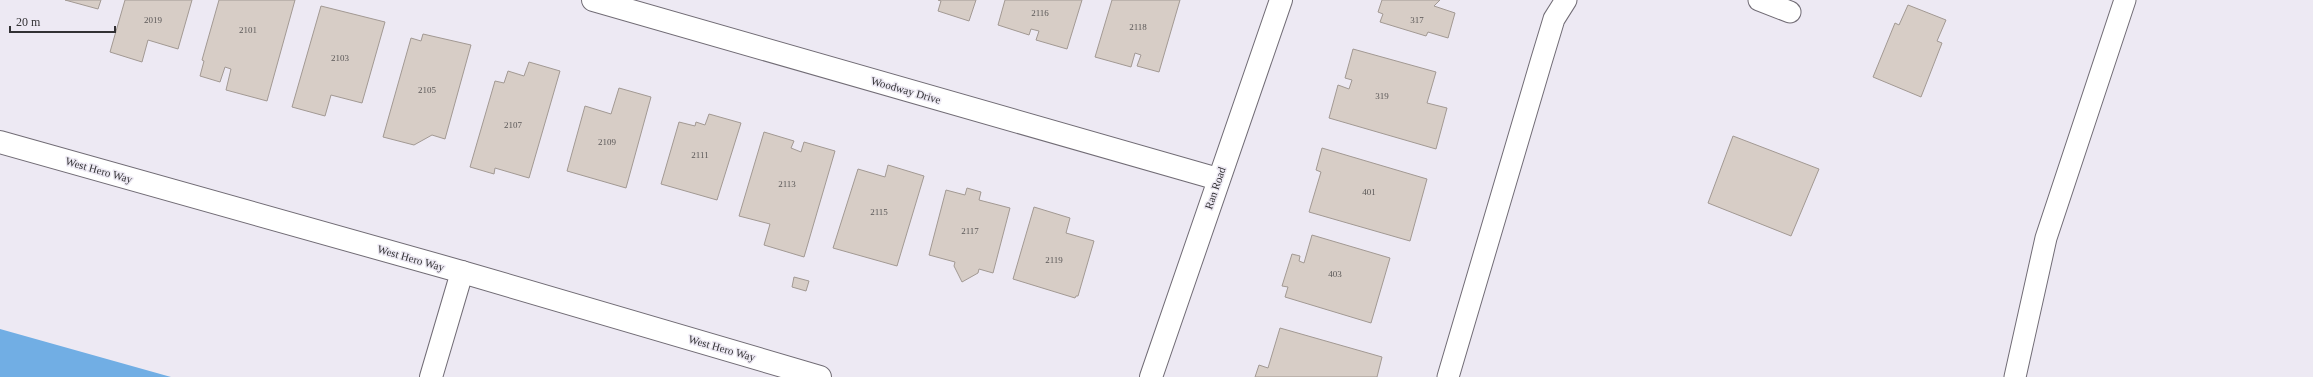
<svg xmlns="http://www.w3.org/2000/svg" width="2313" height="377" font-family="'Times New Roman',serif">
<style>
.water{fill:#71aee4}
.building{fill:#d7cdc6;stroke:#a29993}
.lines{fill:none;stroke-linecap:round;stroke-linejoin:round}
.service-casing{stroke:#716c75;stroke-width:23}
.minor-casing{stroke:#716c75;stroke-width:24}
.secondary-casing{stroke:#716c75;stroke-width:24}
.service{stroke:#fff;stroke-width:21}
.minor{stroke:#fff;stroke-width:22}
.secondary{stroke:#fff;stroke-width:22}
.labels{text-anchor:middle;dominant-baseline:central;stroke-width:3;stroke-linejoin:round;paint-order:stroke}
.number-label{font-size:9px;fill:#5b5858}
.street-label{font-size:11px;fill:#323134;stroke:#ede9f3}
</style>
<rect width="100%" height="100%" fill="#ede9f3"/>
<path class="water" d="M0,329L171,377H0Z"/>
<path class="building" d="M65,0H101L98,9Z
M125,0H192L178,49L148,40L142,62L110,52Z
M219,0H295L267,101L226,90L231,69L225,67L220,82L200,76L204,61L202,60Z
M938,0H976L969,21L938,11L941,1Z
M1005,0H1082L1067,49L1036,40L1039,31L1031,29L1029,35L998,25Z
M1112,0H1180L1159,72L1137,66L1141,55L1135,53L1131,67L1095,57Z
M1382,0H1440L1434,6L1455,13L1448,38L1428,32L1426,36L1380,22L1383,14L1378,12Z
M1908,5L1946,20L1937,41L1942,43L1921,97L1873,77L1895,23L1899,25Z
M321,6L385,22L362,103L331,95L325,116L292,107Z
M423,34L471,45L445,139L432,135L414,145L383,137L411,38L421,41Z
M1353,49L1436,72L1427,103L1447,108L1436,149L1329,118L1338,85L1349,89L1352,80L1345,78Z
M529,62L560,71L529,178L495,168L494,174L470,167L495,81L504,83L508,71L524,76Z
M619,88L651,97L626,188L567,171L585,106L611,114Z
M709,114L741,123L717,200L661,184L679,122L695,126L696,122L705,125Z
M764,132L794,141L791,148L801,152L804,142L835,151L804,257L764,245L770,224L739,216Z
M1733,136L1819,169L1791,236L1708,203Z
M1322,148L1427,179L1410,241L1309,212L1321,172L1316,170Z
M888,165L924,176L897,266L833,248L858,169L885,177Z
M967,188L981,192L979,200L1010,208L993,273L979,269L978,273L962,282L954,266L955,262L929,255L946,190L965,195Z
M1034,207L1070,218L1066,233L1094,241L1078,296H1076L1075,298L1013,279Z
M1312,235L1390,258L1371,323L1285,297L1288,287L1282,286L1292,254L1300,256L1299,261L1304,263Z
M794,277L809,281L806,291L792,287Z
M1280,328L1382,357L1377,377H1255L1259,365L1268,368Z"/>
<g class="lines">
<defs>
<path id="service" d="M1759,0L1790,12
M1448,377L1541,62L1554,19L1566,0
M2015,377L2046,238L2125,0"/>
<path id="minor" d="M593,0L1218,179
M431,377L462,272
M1151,377L1281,0"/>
<path id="secondary" d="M0,142L462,272L820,377"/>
</defs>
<use href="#service" class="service-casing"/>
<use href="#minor" class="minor-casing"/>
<use href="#secondary" class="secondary-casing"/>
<use href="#service" class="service"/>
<use href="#minor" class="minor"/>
<use href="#secondary" class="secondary"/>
</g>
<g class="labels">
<g class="number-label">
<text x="1040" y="13">2116</text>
<text x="153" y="20">2019</text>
<text x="1417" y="20">317</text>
<text x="1138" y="27">2118</text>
<text x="248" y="30">2101</text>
<text x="340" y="58">2103</text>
<text x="427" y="90">2105</text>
<text x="1382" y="96">319</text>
<text x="513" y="125">2107</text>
<text x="607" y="142">2109</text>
<text x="700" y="155">2111</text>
<text x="787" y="184">2113</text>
<text x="1369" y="192">401</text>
<text x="879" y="212">2115</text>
<text x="970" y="231">2117</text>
<text x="1054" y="260">2119</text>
<text x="1335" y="274">403</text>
</g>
<g class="street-label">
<text transform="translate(906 90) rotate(16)">Woodway Drive</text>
<text transform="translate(99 170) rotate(16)">West Hero Way</text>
<text transform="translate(1215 188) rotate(-71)">Ran Road</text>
<text transform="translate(411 258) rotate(16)">West Hero Way</text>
<text transform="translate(722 348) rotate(16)">West Hero Way</text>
</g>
</g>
<path d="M10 26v6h105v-6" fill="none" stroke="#323134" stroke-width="2"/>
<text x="16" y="26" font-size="12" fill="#323134" stroke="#ede9f3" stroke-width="3" paint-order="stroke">20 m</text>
</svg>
